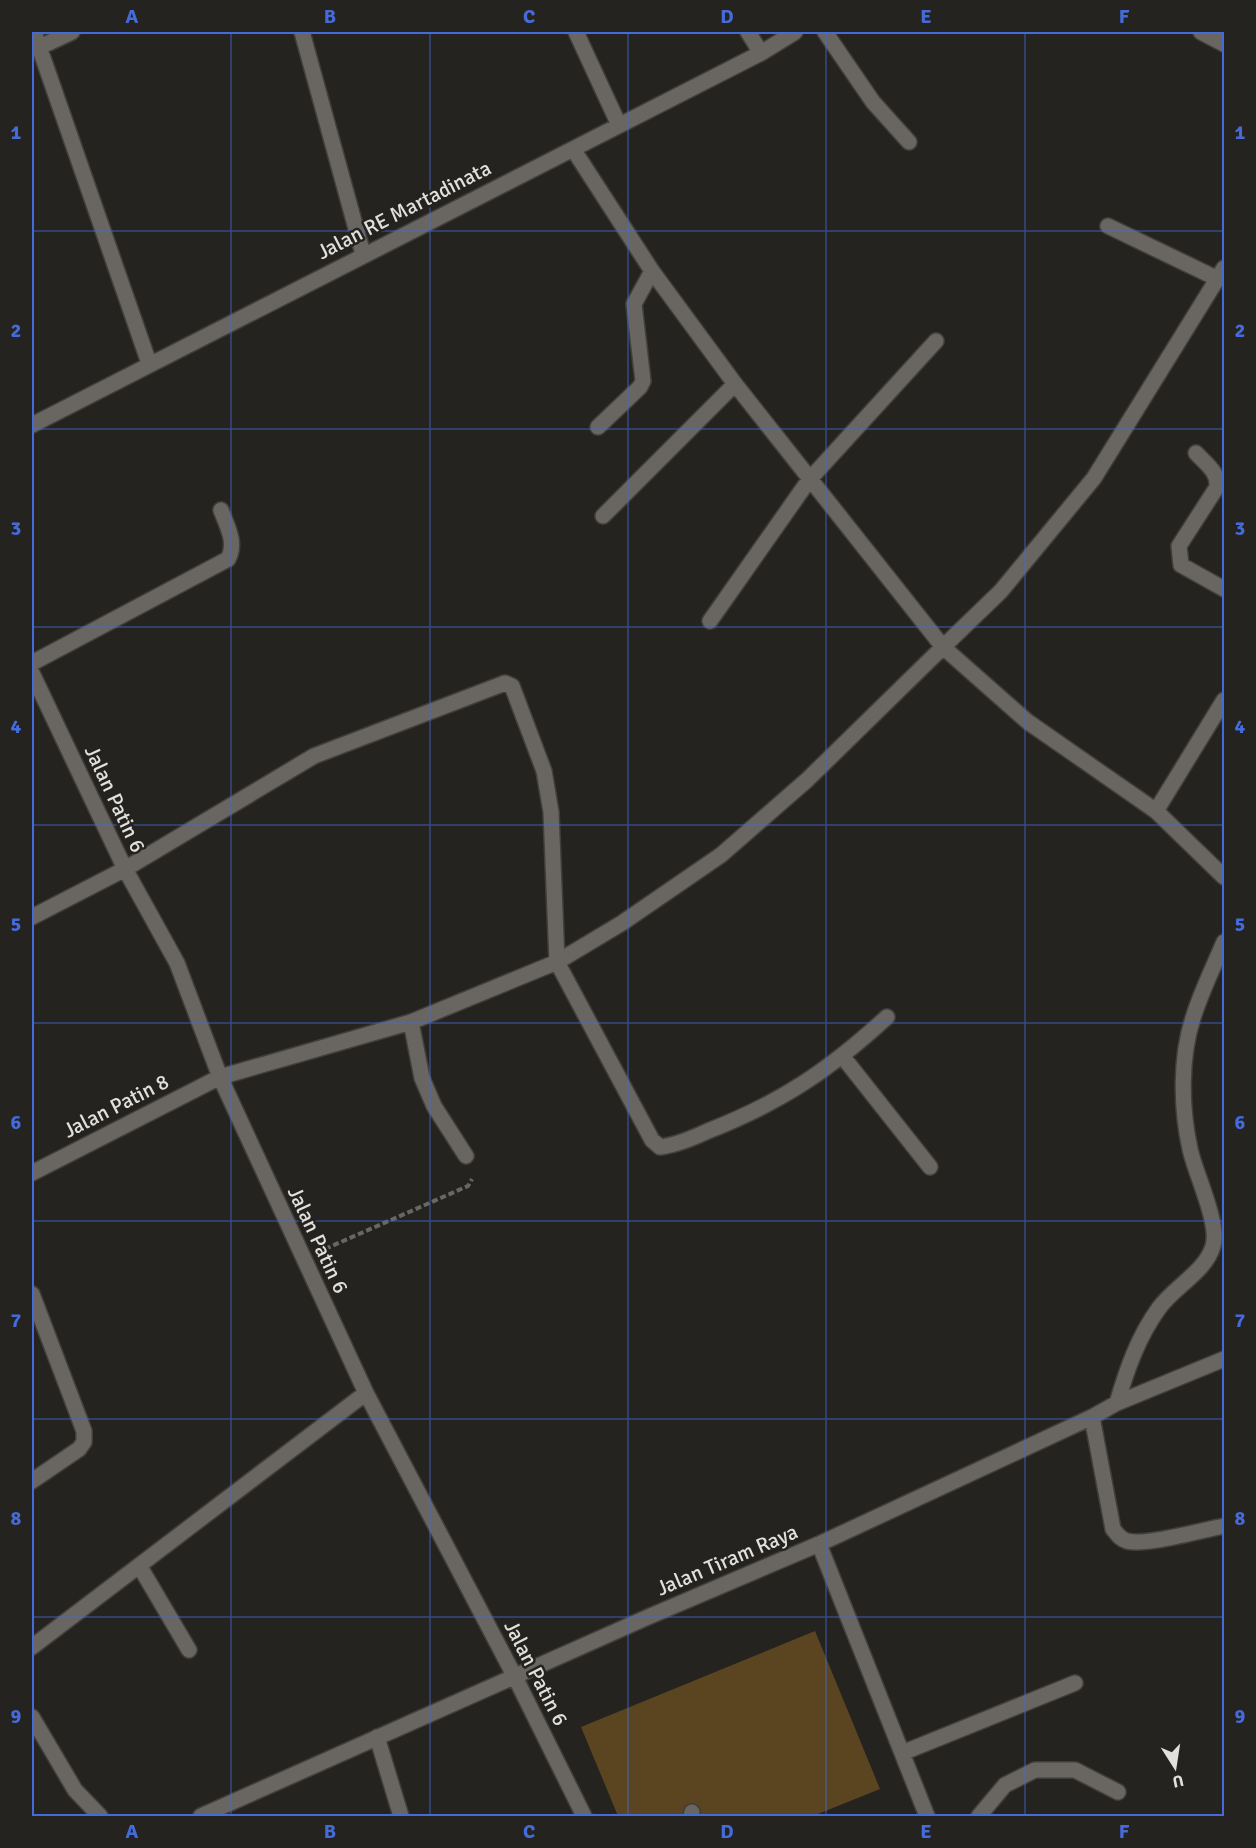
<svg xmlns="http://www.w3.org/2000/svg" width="1256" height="1848" font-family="Signika,sans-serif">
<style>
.green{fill:#5b4521}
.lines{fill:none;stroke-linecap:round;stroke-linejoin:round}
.service-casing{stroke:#413f3c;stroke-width:18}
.minor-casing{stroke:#413f3c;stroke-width:18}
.path{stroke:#696764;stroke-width:4;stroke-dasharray:6 3;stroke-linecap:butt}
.service{stroke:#696662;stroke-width:15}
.minor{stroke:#696662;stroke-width:15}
.grid{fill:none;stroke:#446bd9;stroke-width:1.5;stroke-opacity:0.55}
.labels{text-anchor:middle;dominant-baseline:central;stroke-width:5;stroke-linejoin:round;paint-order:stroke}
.street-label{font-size:21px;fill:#e1e0dd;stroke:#25231f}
.neatline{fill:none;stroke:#446bd9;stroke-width:2}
.grid-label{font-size:20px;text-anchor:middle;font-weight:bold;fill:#446bd9}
</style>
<rect width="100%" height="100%" fill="#25231f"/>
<path class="green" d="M815,1631L880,1789L813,1816H618L581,1727Z"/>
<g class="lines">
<defs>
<path id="service" d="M691,1816L692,1812"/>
<path id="minor" d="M34,32L149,363
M302,32L363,254
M576,32L619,125
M748,32L761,53
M825,32L873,102L909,142
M1201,32L1224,44
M40,47L72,32
M573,149L652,271L735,384L943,647L1001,591L1094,478L1224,268
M1108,226L1218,279
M32,425L761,53L795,32
M598,427L640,387L643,381L634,304L652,271
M1196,453C1205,463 1219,472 1217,487L1179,546L1181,565L1224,589
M603,516L735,384
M710,621L809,480L936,341
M32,663L228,559C237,543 227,526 221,510
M32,673L125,869L177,963L220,1077L366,1393L515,1677L584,1816
M1156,811L1224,700
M32,917L125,869L314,756L505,683L512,686L544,771L551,812L557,962L652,1140L660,1147C677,1145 693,1138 708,1131C782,1102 829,1070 887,1017
M411,1022L422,1078L434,1106L466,1156
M843,1057L930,1167
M32,1173L220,1077L411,1022L557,962L622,923L721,855L807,780L943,647L1028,722L1156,811L1224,877
M32,1294L84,1431V1442L79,1449L32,1481
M1117,1403C1127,1369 1138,1337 1159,1308C1174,1287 1206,1271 1213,1246C1220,1224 1195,1173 1190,1149C1181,1108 1180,1058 1193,1018C1201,992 1214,966 1224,942
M1092,1417L1113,1529C1118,1535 1120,1539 1127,1541C1146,1546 1203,1530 1224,1526
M819,1544L927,1816
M140,1567L189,1650
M32,1647L366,1393
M32,1717L75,1790L100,1816
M377,1737L401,1816
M902,1753L1075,1683
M201,1816L648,1617L819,1544L1092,1417L1117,1403L1224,1359
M979,1816L1005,1785L1035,1770H1075L1118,1792"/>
</defs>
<use href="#service" class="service-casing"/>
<use href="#minor" class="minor-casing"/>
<path class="path" d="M325,1249L468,1186L472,1179"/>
<use href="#service" class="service"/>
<use href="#minor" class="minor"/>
</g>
<path class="grid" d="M231,32V1816M430,32V1816M628,32V1816M826,32V1816M1025,32V1816M32,231H1224M32,429H1224M32,627H1224M32,825H1224M32,1023H1224M32,1221H1224M32,1419H1224M32,1617H1224"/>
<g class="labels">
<g class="street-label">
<text transform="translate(404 210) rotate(-27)">Jalan RE Martadinata</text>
<text transform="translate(115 799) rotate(65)">Jalan Patin 6</text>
<text transform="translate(116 1106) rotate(-27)">Jalan Patin 8</text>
<text transform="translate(318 1240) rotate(65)">Jalan Patin 6</text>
<text transform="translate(727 1560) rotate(-23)">Jalan Tiram Raya</text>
<text transform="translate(536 1673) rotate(63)">Jalan Patin 6</text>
</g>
</g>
<rect width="1256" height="1848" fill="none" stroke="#25231f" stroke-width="66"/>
<g transform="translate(1175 1767) rotate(168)" stroke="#25231f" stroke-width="4.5" paint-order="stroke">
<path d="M0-4.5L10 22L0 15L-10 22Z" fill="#e1e0dd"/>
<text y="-9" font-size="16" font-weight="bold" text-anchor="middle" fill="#e1e0dd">U</text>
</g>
<rect x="33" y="33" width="1190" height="1782" class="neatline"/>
<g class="grid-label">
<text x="132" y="23">A</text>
<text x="330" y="23">B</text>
<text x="529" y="23">C</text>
<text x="727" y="23">D</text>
<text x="926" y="23">E</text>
<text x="1124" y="23">F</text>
<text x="16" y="139">1</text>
<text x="1240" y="139">1</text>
<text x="16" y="337">2</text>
<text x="1240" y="337">2</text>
<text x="16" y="535">3</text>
<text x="1240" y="535">3</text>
<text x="16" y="733">4</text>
<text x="1240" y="733">4</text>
<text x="16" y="931">5</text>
<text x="1240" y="931">5</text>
<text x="16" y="1129">6</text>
<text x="1240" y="1129">6</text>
<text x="16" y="1327">7</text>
<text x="1240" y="1327">7</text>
<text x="16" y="1525">8</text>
<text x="1240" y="1525">8</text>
<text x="16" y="1723">9</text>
<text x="1240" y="1723">9</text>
<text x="132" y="1838">A</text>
<text x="330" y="1838">B</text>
<text x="529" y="1838">C</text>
<text x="727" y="1838">D</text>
<text x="926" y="1838">E</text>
<text x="1124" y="1838">F</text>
</g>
</svg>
